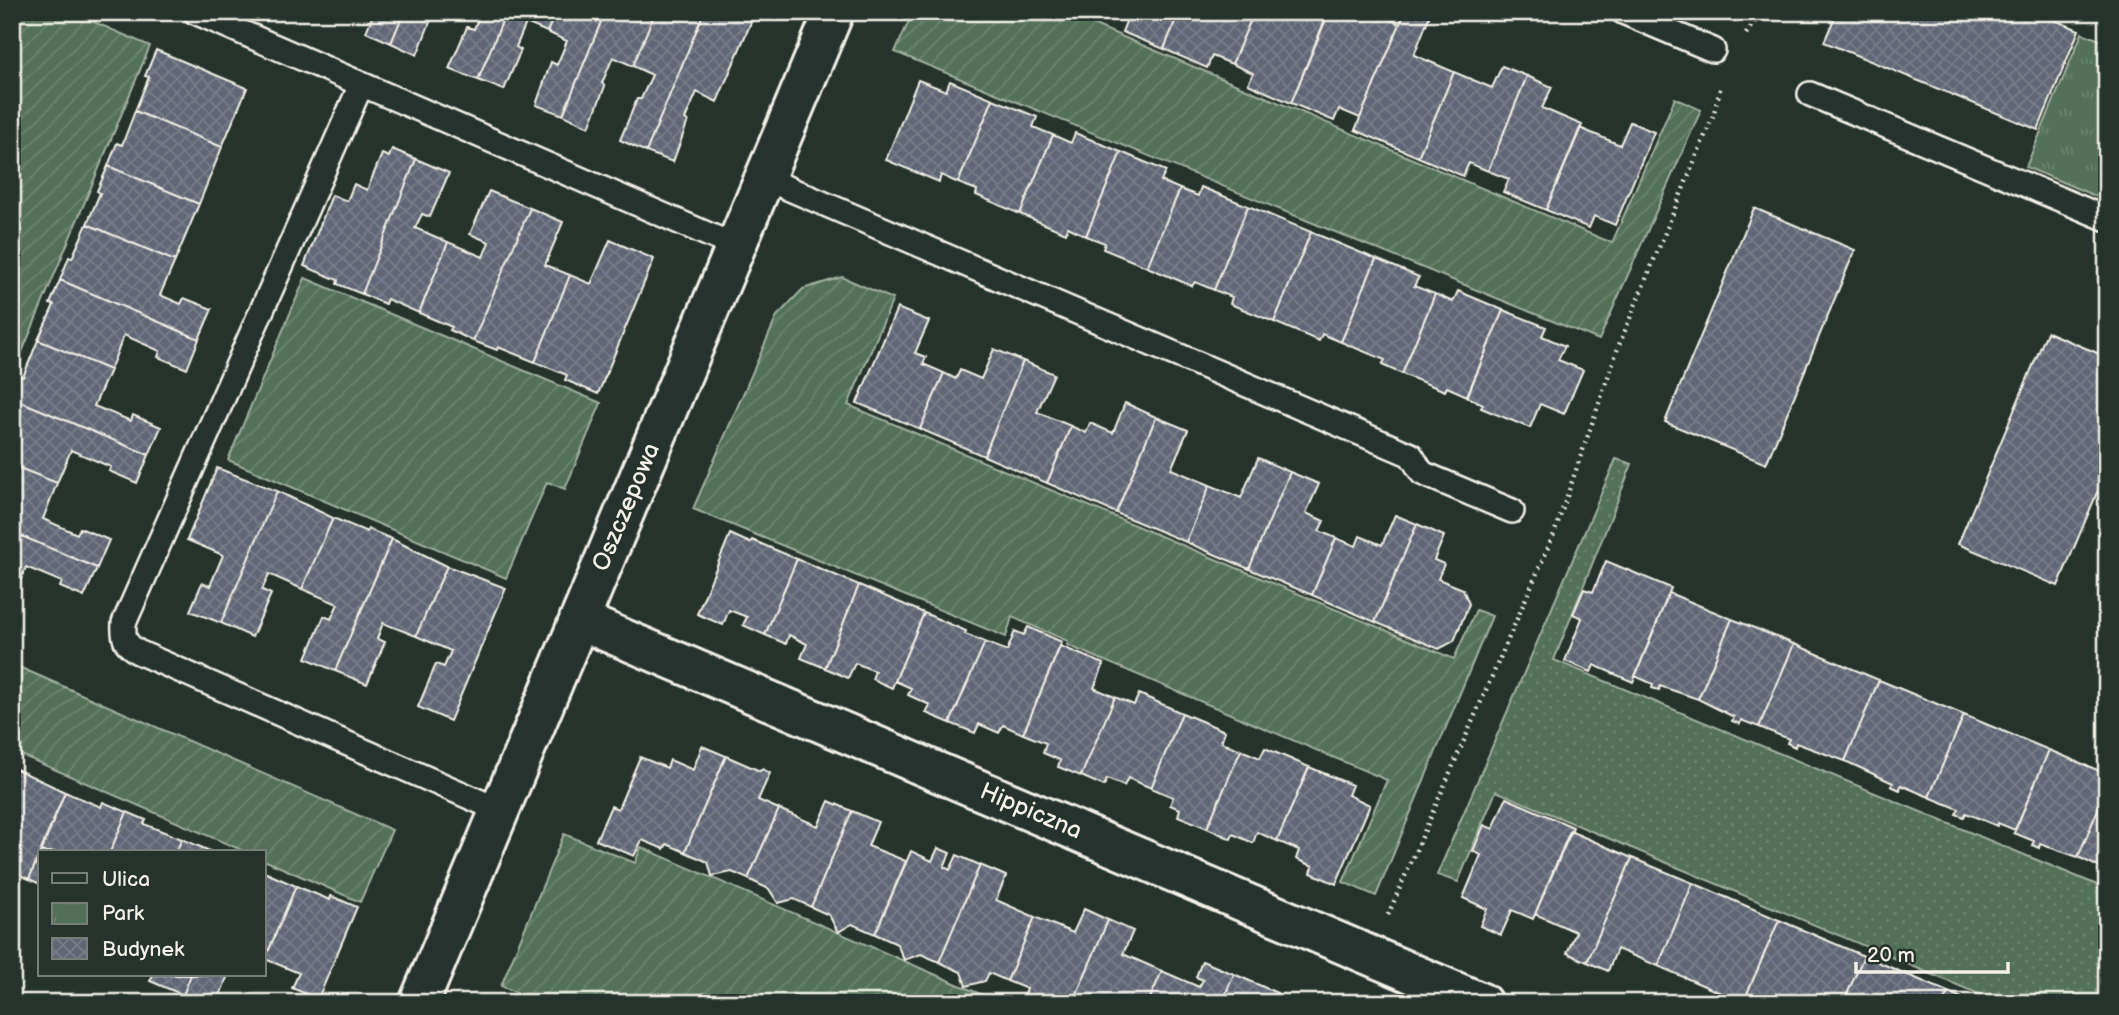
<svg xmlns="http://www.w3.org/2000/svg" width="2119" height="1015" font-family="'Balsamiq Sans',sans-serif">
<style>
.grass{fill:url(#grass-dots);stroke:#a3b0a0;stroke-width:2}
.park{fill:url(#park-tufts);stroke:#a3b0a0;stroke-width:2}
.garden{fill:url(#garden-furrows);stroke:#a3b0a0;stroke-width:2}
.building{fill:url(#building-cross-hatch);stroke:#f4f1e8;stroke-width:2}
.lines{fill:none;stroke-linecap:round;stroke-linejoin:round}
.service-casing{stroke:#f4f1e8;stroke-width:28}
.minor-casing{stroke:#f4f1e8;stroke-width:44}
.path{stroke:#f4f1e8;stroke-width:4.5;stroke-dasharray:2 5;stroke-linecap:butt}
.service{stroke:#26332d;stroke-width:23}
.minor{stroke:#26332d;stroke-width:38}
.labels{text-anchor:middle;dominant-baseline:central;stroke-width:5;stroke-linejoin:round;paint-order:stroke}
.street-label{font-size:24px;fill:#f4f1e8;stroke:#26332d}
</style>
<defs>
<pattern id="grass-dots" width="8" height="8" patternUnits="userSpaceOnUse" patternTransform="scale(1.75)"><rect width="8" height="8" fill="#527058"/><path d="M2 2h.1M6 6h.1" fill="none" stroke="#6c8570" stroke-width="1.8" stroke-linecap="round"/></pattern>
<pattern id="park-tufts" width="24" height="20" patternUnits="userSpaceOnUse" patternTransform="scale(1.75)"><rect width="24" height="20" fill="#527058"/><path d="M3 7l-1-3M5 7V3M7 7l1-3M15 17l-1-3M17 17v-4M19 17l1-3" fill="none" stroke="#6c8570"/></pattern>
<pattern id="garden-furrows" width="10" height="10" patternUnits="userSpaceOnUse" patternTransform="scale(1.75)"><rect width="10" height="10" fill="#527058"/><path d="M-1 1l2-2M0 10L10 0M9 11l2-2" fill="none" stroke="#6c8570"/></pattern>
<pattern id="building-cross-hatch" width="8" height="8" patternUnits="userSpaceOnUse" patternTransform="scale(1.75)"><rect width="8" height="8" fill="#606674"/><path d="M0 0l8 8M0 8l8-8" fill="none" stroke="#777c88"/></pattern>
</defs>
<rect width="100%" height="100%" fill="#26332d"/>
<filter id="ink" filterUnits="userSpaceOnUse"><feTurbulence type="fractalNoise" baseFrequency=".0143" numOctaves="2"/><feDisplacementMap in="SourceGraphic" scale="14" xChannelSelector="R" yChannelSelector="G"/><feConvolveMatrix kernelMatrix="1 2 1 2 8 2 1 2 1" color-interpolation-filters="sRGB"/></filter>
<g filter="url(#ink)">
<path class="grass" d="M1616,459L1632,464L1554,660L2107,889V1003H2000L1496,791L1458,882L1437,875Z"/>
<path class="park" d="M2082,33L2107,43V201L2026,167Z"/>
<path class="garden" d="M16,12H71L150,46L12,376V26Z
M913,12H1064L1612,243L1675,98L1701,110L1599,340L895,52Z
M842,277L893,299L848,405L1454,659L1476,610L1492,616L1376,896L1343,882L1387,780L1067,645L1068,641L1012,617L1006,637L693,509L777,316L803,289Z
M305,278L601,403L565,489L547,482L506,578L228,460Z
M12,664L392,830L360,902L264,860V852H246L12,751Z
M564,834L635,863L641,847L1001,1003H540L501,986Z"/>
<path class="building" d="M374,12H404L391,43L366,32Z
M404,12H434L417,55L391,43Z
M481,12H506L478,80L449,69L467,27L474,29Z
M506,12H556L547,32L526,23L516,47L521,50L504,90L478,80Z
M556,12H605L563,115L536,105L551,62L557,65L567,41L547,32Z
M605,12H655L633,66L613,57L602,83L605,86L589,127L563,115Z
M655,12H704L646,152L620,140L637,99H641L652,75L633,66Z
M704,12H733L752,20L717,102L697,92L685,119L688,121L673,162L646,152Z
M1107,12H1179L1164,49L1122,32L1127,19Z
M1179,12H1254L1232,64L1212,56L1207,68L1164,49Z
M1254,12H1306L1325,20L1291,103L1248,84L1253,73L1232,64Z
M1329,12H1374L1400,24L1360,118L1339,109L1334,121L1291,103Z
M1405,12H1431L1414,55L1454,72L1418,157L1355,130Z
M1837,12H2035L2079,30L2038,130L1824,42Z
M156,50L247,88L222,147L135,111L149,77L145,76Z
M1502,66L1527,76L1488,171L1469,163L1463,176L1418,157L1454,72L1492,88Z
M1527,76L1552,87L1542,108L1582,125L1546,210L1503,192L1509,179L1488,171Z
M918,80L946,91L950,81L993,99L958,183L941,175L939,182L886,160Z
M993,99L1037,117L1033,127L1053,135L1020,214L976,195L977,190L958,183Z
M135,111L222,147L199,204L108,166L117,143L122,145Z
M1630,122L1654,132L1615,225L1594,216L1589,228L1546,210L1580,128L1620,145Z
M1075,133L1121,152L1086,236L1068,227L1066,233L1020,214L1053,135L1071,143Z
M392,149L416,159L362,294L337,284L338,280L304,266L332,195L347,201L354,184L367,190L382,154L389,157Z
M1121,152L1166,171L1161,181L1180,189L1147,267L1103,249L1105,243L1086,236Z
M416,159L449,173L430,217L422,214L415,228L448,242L419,313L387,299L385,304L362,294Z
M108,166L199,204L175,261L87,224L100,193L97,191Z
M1201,187L1248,206L1214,290L1195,282L1192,286L1147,267L1180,189L1198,196Z
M489,191L530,208L473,341L450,330L452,327L419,313L448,242L483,257L489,242L470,234Z
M1248,206L1311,232L1274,322L1230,304L1232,297L1214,290Z
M530,208L563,222L545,265L570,275L535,362L498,347L497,350L473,341Z
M1754,208L1855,250L1766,464L1665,422Z
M87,224L175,261L160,295L181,304L184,298L212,309L199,339L60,280L69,257L72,258Z
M1311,232L1376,259L1341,342L1322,334L1319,341L1274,322Z
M610,240L654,259L598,394L565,380L567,375L535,362L570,275L591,284Z
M1376,259L1419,277L1414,286L1435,294L1402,374L1382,365L1385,360L1341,342Z
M60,280L199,339L187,369L158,357L160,351L124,335L110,370L38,340L54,305L50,304Z
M1458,291L1503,310L1467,396L1447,387L1445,391L1402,374L1435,294L1453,302Z
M897,308L929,321L915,353L926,357L923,364L944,373L920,429L857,403Z
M1503,310L1546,327L1542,336L1565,346L1558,360L1583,370L1564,414L1540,404L1530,428L1481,408L1483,404L1467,397Z
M2047,332L2107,357V469L2058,586L1958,544Z
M38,340L110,370L94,406L131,421L133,415L161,427L149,455L12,398L20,376L23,377Z
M994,349L1023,361L984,456L920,429L944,373L956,379L960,370L981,379Z
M1023,361L1054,374L1037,412L1071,426L1047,483L984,456Z
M12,398L149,455L137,483L109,471L111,467L71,450L57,483L12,465Z
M1125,403L1156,417L1116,513L1047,483L1071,426L1086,433L1090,423L1113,433Z
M1156,417L1188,430L1171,469L1210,485L1186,542L1116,513Z
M1258,458L1290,472L1249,569L1186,542L1210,485L1241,498Z
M12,465L57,483L43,519L77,534L80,528L109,540L97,568L12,532Z
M217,468L277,491L221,623L190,611L202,583L210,586L223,555L187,540Z
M1290,472L1319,484L1306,513L1324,521L1319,531L1336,538L1312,595L1249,569Z
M277,491L333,518L302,589L269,574L262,590L271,594L252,637L221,623Z
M1395,515L1417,524L1375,622L1312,595L1336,538L1356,546L1360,536L1382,545Z
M333,518L367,532L368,529L392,539L335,671L306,658L324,616L331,619L338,604L302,589Z
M1417,524L1444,536L1434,560L1444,564L1438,579L1463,589L1469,604L1454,641L1439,649L1375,622Z
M12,532L97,568L84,597L60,587L62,582L26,567L12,600Z
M730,534L750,543L752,540L797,559L765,635L743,625L747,617L729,610L723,625L697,614Z
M392,539L447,566L416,636L383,623L377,639L385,642L367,684L335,671Z
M797,559L859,585L825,668L801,658L807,644L789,635L786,644L765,635Z
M1606,561L1671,588L1633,682L1594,665L1591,672L1565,661L1582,618L1573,614L1584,589L1593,592Z
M447,566L506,588L450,721L418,707L436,664L444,667L451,651L416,636Z
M859,585L924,613L892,688L872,679L875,671L855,663L848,678L825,668Z
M1669,593L1732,619L1698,699L1660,686L1659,690L1652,688L1653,684L1635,676Z
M924,613L966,631L965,634L985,642L950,723L926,713L930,705L908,695L911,688L895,681Z
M1732,619L1794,644L1759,727L1741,720L1740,724L1732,721L1734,717L1698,699Z
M1028,627L1062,642L1023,734L1003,725L999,733L979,724L975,733L950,723L985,642L1007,651L1015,631L1024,635Z
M1794,644L1879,680L1845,761L1796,743L1795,747L1787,743L1789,739L1759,727Z
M1060,646L1104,664L1094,688L1115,697L1081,776L1058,767L1060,760L1043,753L1046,743L1023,734Z
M1879,680L1964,715L1929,797L1901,785L1900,790L1891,786L1893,783L1845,761Z
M1139,694L1182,713L1151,788L1128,778L1124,786L1107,779L1104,786L1081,776L1115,697L1134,705Z
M1182,713L1225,731L1221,742L1241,750L1207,828L1178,816L1180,809L1170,805L1173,797L1151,788Z
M1964,715L2049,750L2015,830L1998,823L1997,826L1966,813L1964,817L1956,814L1959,809L1929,797Z
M702,746L726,756L685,852L667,844L664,849L642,840L634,856L596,840L611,806L618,809L640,757L667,768L670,760L693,770Z
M1265,748L1309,767L1277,841L1257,832L1253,843L1233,834L1231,839L1207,828L1241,750L1260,758Z
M2049,750L2107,774V788L2078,857L2040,844L2039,848L2032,845L2034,841L2014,833Z
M726,756L760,771L762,769L770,773L758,800L779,809L748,879L732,872L712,876L708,862L685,852Z
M12,767L65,792L29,879L12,872Z
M1309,767L1352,785L1348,795L1370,805L1336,884L1311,873L1313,866L1296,859L1299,850L1277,841Z
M2107,788V871L2078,857Z
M65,792L101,807L103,802L127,812L110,852H41Z
M1506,798L1573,827L1533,919L1512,910L1501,935L1480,926L1487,909L1463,898L1481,855L1473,851L1484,825L1493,829Z
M829,801L852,811L811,907L794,899L778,903L769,889L748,879L779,809L818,826Z
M852,811L878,822L868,846L906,861L875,934L852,924L838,932L829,915L811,907Z
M127,812L146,820L144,824L182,839L176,852H110Z
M1570,831L1632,858L1587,962L1567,953L1576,932L1535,914Z
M182,839L212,852H176Z
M938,848L950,853L944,867L950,870L957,855L980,865L939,962L921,954L904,960L897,944L875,934L911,851L932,861Z
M40,853V884L29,879Z
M1632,858L1693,883L1658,966L1617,949L1608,971L1587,962Z
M980,865L1006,876L996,900L1035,917L1007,981L989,973L985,981L966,986L961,972L939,962Z
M264,872L296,886L265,959H264Z
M1693,883L1779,920L1743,1003H1719L1723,994L1658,966Z
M296,886L330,900L331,896L357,907L318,999L292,988L299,973L265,959Z
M1084,909L1108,920L1073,1003H1027L1024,997L1027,989L1007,981L1035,917L1073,933Z
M1108,920L1133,931L1123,954L1162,971L1148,1003H1073Z
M1779,920L1864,956L1843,1003H1743Z
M1864,956L1948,992L1943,1003H1843Z
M1202,961L1234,974L1222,1003H1148L1162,971L1199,987L1203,980L1196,977Z
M1234,974L1277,993L1273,1003H1222Z
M153,975H191L183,995L150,981Z
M191,975H228L217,1003H200L183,995Z
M1948,992L1974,1003H1943Z"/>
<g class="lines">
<defs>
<path id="service" d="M195,12L737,247
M1623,12L1713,50
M361,85L124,623C123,639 125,644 138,652L499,810
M1810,94L2107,219
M764,178L1411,455L1422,473L1512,511"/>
<path id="minor" d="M579,620L1482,1003
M419,1003L834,12"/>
</defs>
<use href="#service" class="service-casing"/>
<use href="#minor" class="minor-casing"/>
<path class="path" d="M1746,34L1761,12
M1388,915L1554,534L1619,345L1713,116L1721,86"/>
<use href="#service" class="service"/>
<use href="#minor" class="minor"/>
</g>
</g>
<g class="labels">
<g class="street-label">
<text transform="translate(626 507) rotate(-67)">Oszczepowa</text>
<text transform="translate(1031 811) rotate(23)">Hippiczna</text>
</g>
</g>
<rect width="2119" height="1015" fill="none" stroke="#26332d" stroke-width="42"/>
<rect x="21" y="21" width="2077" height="973" fill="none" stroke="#f4f1e8" stroke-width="2.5" filter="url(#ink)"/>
<rect x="38" y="850" width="228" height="126" fill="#26332d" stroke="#787f78" stroke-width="2"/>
<rect x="52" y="873" width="35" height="10" fill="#26332d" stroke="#787f78" stroke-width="2"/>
<text x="102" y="886" font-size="21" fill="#f4f1e8">Ulica</text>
<rect x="52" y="903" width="35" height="21" fill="url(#park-tufts)" stroke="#787f78" stroke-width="2"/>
<text x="102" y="920" font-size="21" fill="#f4f1e8">Park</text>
<rect x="52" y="938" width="35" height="21" fill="url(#building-cross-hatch)" stroke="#787f78" stroke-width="2"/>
<text x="102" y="956" font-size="21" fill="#f4f1e8">Budynek</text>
<path d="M1856 962v10h152v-10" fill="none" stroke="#f4f1e8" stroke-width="3.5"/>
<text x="1867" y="962" font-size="21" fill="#f4f1e8" stroke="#26332d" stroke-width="5" paint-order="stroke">20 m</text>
</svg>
